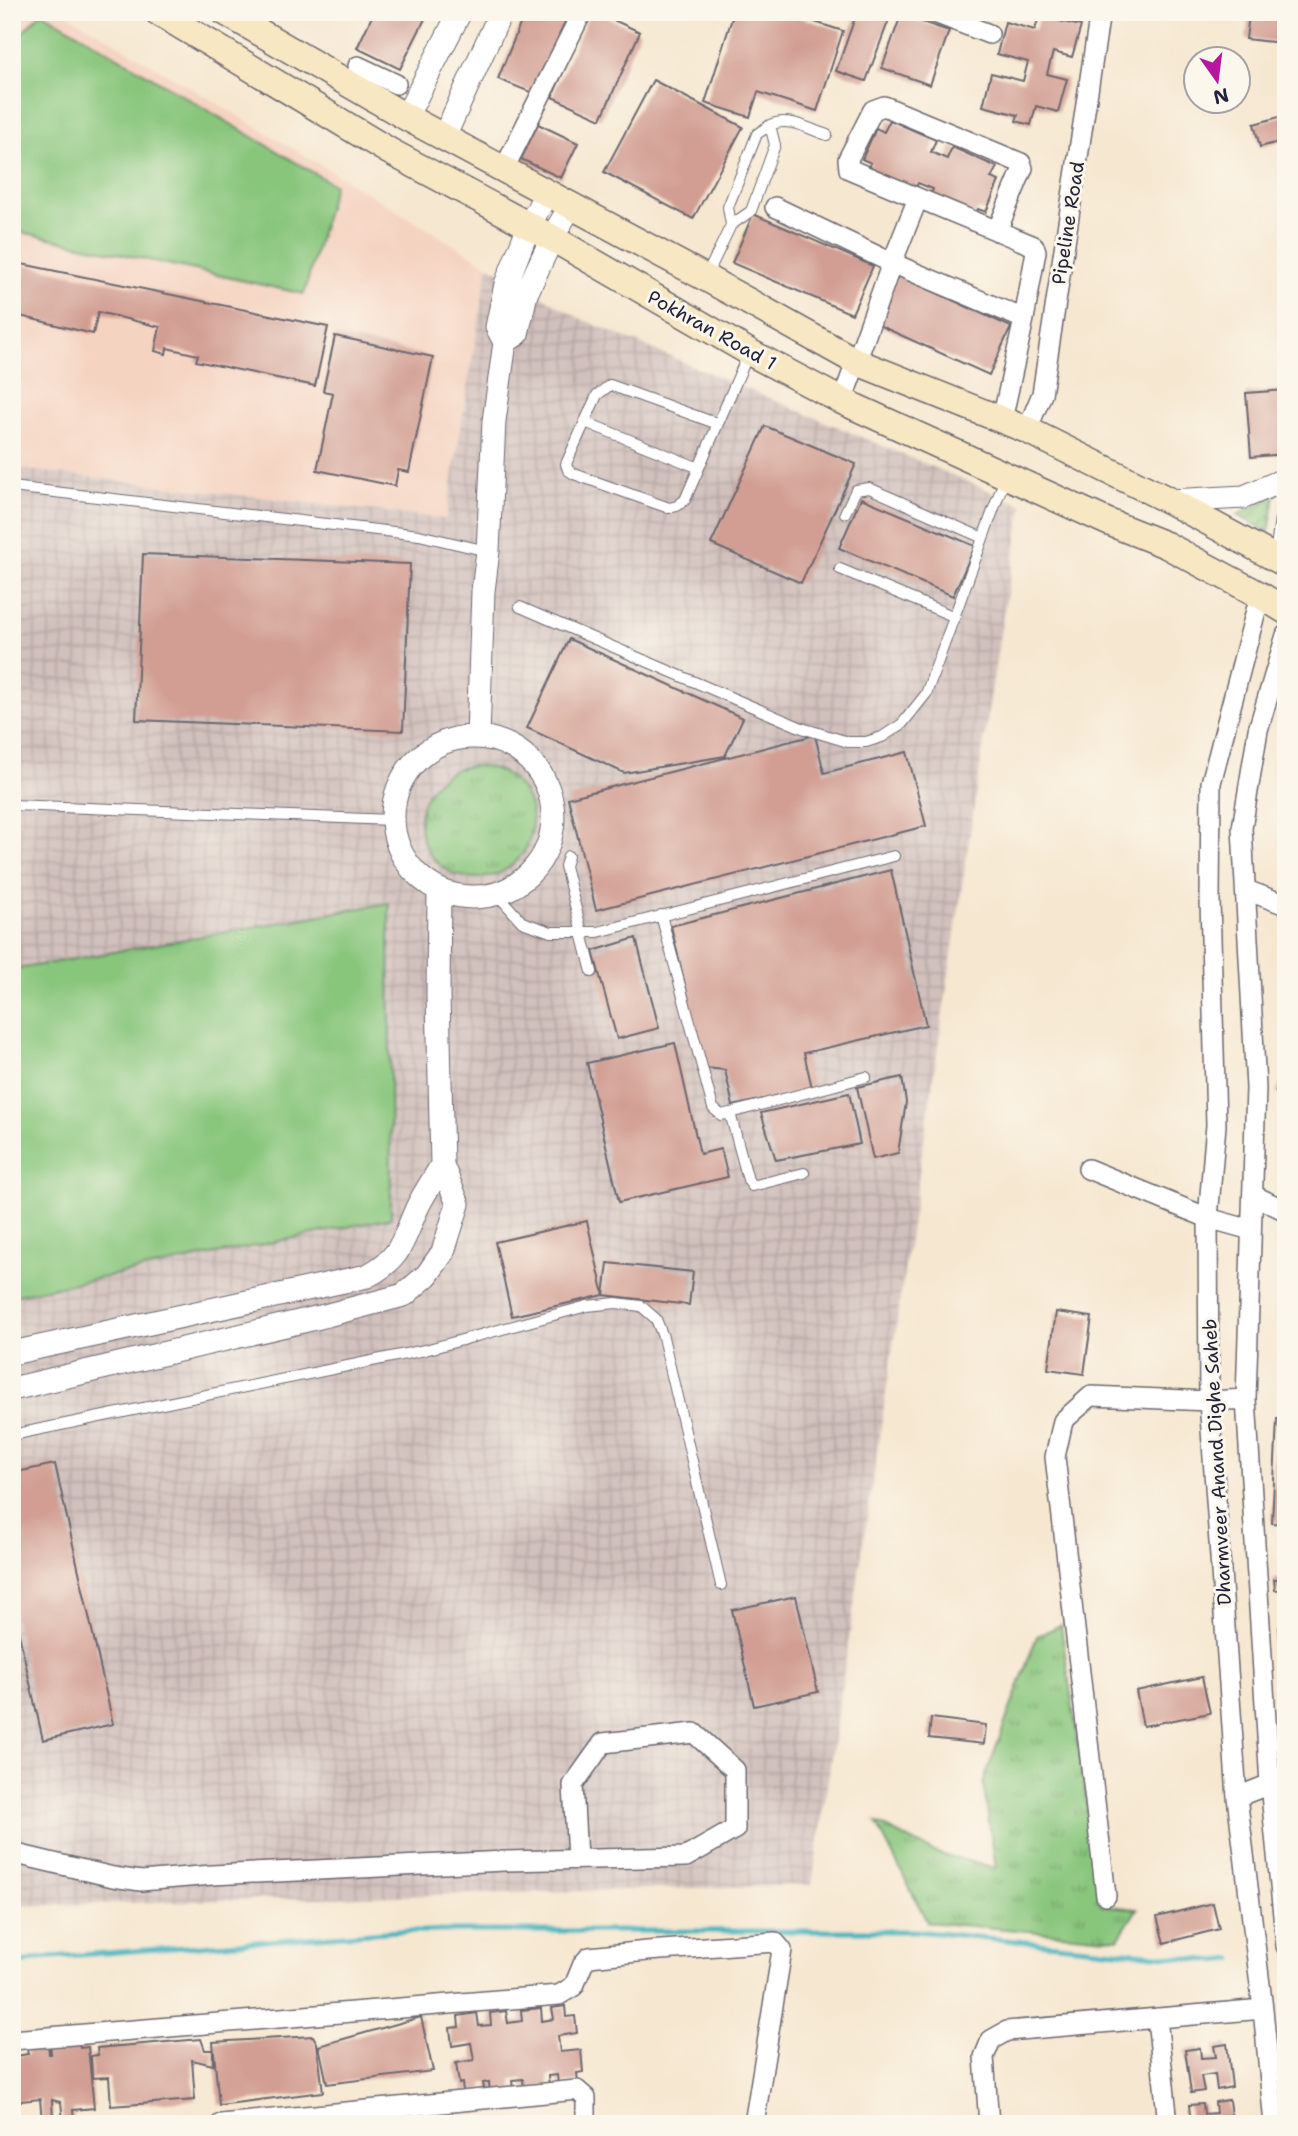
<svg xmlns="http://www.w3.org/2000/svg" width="1298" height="2136" font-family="'Shantell Sans',sans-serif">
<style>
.built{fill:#f5d3c1}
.industrial{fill:url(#industrial-grid)}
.grass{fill:url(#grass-tufts);stroke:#55745c;stroke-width:2}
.garden{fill:url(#garden-furrows);stroke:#55745c;stroke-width:2}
.pitch{fill:#88c67c;stroke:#55745c;stroke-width:2}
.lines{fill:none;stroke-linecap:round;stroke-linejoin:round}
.stream{stroke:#46b4c0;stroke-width:5}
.building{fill:#d29e93}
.service-casing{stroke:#6c676f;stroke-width:12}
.minor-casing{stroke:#6c676f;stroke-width:22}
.tertiary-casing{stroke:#6c676f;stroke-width:25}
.secondary-casing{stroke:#6c676f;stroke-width:29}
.service{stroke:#fff;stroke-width:10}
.minor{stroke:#fff;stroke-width:19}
.tertiary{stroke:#fff;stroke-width:23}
.secondary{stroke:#f8e7c3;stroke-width:26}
.labels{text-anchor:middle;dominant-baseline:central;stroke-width:6;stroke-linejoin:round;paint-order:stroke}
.street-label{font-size:19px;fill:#22223b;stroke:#fbf7ec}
</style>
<defs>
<pattern id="industrial-grid" width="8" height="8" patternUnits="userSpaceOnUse" patternTransform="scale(1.75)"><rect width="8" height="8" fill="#d1c0bc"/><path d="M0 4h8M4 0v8" fill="none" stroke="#b3a5a2"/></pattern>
<pattern id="grass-tufts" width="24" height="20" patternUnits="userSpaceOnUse" patternTransform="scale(1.75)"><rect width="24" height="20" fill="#88c67c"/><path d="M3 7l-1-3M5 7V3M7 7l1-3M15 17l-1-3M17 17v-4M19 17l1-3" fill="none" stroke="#6fa067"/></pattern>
<pattern id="garden-furrows" width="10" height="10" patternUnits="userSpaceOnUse" patternTransform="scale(1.75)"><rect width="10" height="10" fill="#88c67c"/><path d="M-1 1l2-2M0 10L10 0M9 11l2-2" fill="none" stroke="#6fa067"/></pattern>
</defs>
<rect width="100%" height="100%" fill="#fbf7ec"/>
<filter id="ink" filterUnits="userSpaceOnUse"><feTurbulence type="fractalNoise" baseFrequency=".0143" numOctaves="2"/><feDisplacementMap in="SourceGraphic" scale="14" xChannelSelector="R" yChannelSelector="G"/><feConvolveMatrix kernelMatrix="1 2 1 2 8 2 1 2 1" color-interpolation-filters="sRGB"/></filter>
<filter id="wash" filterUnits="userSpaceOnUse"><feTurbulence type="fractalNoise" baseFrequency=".00686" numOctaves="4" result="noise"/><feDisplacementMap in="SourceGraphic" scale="28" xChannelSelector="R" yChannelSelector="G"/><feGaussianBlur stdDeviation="1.57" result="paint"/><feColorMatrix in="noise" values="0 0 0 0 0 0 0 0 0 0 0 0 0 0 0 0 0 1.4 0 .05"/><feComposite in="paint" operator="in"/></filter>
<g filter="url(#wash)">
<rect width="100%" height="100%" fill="#f6e7d0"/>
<path class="built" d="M12,12H64L488,265L447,519L12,468Z"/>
<path class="industrial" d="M488,265L581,319L1023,505L1001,627L812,1885L12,1906V468L446,519Z"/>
<path class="grass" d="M420 822a56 56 0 1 1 112 0a56 56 0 1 1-112 0Z
M1061,1625L1101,1905L1137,1909L1118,1939L927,1922L876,1822L936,1853L996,1868L983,1783L1037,1636Z"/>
<path class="garden" d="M1275,496L1269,532L1237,515Z"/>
<path class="pitch" d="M42,12L334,185L304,294L12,230V43Z
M389,903L391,1218L12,1296V970Z"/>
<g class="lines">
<path class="stream" d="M12,1966L39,1958L398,1931H916L1217,1961L1233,1959"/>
</g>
<g id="blocks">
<path class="building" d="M374,12H422L427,15L400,69L357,48Z
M525,12H569L535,94L498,79Z
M590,12H596L640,32L601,119L552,97Z
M734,12H783L843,31L817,111L758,92L750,117L705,103Z
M857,12L891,14L866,81L836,71Z
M1271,12H1286V70L1278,69L1281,43L1246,39L1249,15L1271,18Z
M901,15L949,31L930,85L882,68Z
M1039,16L1081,26L1072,57L1053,52L1047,74L1067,79L1058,112L1036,106L1031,125L1016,121L1018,115L983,106L991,73L1023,81L1028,62L997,54L1005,22L1035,30Z
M653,80L743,127L693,219L604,172Z
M1286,115V147L1283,141L1260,147L1254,124Z
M890,120L936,140L931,152L947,159L952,147L997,167L991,178L999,181L986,212L978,209L974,218L929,198L933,189L918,183L913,194L866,174L871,163L862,159L876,128L884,132Z
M538,124L578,143L561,178L521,159Z
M753,214L873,266L852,314L732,263Z
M12,262L328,327L315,386L196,361L198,355L167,348L166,354L155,351L160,327L98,312L93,334L12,314Z
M898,275L1011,327L989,375L876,324Z
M335,336L433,357L409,472L398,470L395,486L317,470L333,393L323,391Z
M1286,390V454L1251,457L1246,393Z
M765,426L856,464L801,583L711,544Z
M861,498L975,546L953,596L839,548Z
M143,554L410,564L403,731L136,720Z
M569,639L743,718L725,756L624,773L527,728Z
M815,735L824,773L907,752L926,826L596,910L568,798Z
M891,870L926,1025L804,1053L812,1088L733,1106L725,1070L705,1068L671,926Z
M636,938L659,1028L617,1039L593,951Z
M675,1043L700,1154L721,1149L728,1177L619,1202L587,1063Z
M1286,1072V1097L1276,1092Z
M902,1077L906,1102L898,1153L873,1159L857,1087Z
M849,1093L860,1144L776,1160L761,1113Z
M587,1221L604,1295L512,1316L495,1242Z
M608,1263L693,1272L689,1305L604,1295Z
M1056,1312L1092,1317L1084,1374L1048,1369Z
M1277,1419H1286V1524L1272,1523Z
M55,1464L113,1724L43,1740L12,1604V1473Z
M1286,1557V1589L1275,1590L1274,1579H1283L1282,1558Z
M796,1596L818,1692L754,1706L732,1610Z
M1286,1626V1642H1280L1279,1627Z
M1202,1677L1210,1713L1143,1726L1136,1691Z
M931,1718L986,1725L984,1744L929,1738Z
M1213,1903L1219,1929L1164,1943L1157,1917Z
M565,2006L566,2017L575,2016L577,2033L558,2036L560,2052L581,2050L583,2072L577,2073L578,2082L558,2084L557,2075L548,2076L549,2086L524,2089L523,2079L512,2080L513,2090L490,2093L489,2082L483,2083L484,2089L463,2092L462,2083L459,2084L456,2063L474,2060L471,2043L452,2046L450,2028L459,2027L458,2016L477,2013L479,2026L491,2025L490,2013L506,2011L508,2023L522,2021L521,2010L541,2008L542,2021L554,2019L552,2008Z
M421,2017L433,2071L327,2084L319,2046Z
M313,2036L317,2043L323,2092L219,2105L213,2042Z
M79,2039L80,2048L88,2047L94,2108L73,2110L74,2120L63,2121L61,2102L52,2100L53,2120L42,2121L40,2099L12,2102V2047H16V2056L28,2054L26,2044L48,2042L49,2054H51L50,2042Z
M201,2039L205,2050H213V2065L192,2060L195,2100L111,2106L109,2077L92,2078L91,2056L98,2055L97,2048Z
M1227,2044L1232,2087L1217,2090L1215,2074L1201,2076L1204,2091L1191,2093L1185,2050L1200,2048L1201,2058L1216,2057L1214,2046Z
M1229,2100L1232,2124H1191L1189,2105L1203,2104L1204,2114L1216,2113L1215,2102Z"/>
</g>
</g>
<g filter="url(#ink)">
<use href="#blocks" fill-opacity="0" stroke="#6c676f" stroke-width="2"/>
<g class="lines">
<defs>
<path id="service" d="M770,125L775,145L751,211L731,225L728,207L757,134Z
M770,125C788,116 808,129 827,135
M706,277L731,225
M585,422L699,468
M718,424L610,385L597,395L566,464L568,470L574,474L669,508L677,506L685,500L749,352
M12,487L419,535L487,551
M845,513L856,490L869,488L983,538
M840,569L955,617
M520,607L802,728L848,742H866L882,737L902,724L926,694L1005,478
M12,805L392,820
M568,856L565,866L592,972
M497,894L522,922L551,932H598L894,856
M661,915L713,1108L721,1115L730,1113L748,1180L752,1186L804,1173
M730,1113L866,1077
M12,1435L425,1350L587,1306L616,1303L641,1306L656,1319L663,1337L721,1585"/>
<path id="minor" d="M932,12L989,34
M358,66L396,84
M504,169L582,12
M775,207L892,263L1024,319L1036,251L1034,246L918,198
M842,401L892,263L918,198L849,169L848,159L873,110L884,106L1021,163L1023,168L997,231
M1002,420L1024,319
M1027,430L1042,394L1100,12
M1260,595L1211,783L1210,900L1216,1125L1208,1218L1209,1401L1237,1797L1263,2009L1274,2124
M1286,635L1258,730L1242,828L1256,1088L1246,1399L1270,1784L1286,1946
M1246,890L1286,905
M1088,1169L1208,1218L1251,1230
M1253,1195L1286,1211
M1237,1797L1270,1784L1286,1774
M12,1853L113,1877L141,1881L212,1875L505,1861L686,1857L735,1829V1770L694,1733L603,1743L573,1785L577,1859
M1106,1896L1055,1457L1063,1421L1091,1396L1209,1401L1246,1399
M1157,2018L1168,2124
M12,2040L559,1995L574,1986L583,1964L589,1957L647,1951L775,1942L782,1950L754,2124
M221,2124L577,2090L586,2098V2124
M989,2124L984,2057L991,2040L1007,2031L1263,2009"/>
<path id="tertiary" d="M406,117L460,12
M444,137L501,12
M505,342L517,334L526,294L552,238L571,205
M1170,501L1244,497L1286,479
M1281,560L1286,522
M393 817a80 80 0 1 1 160 0a80 80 0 1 1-160 0Z
M478,737L483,591L488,551L494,421L505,342L497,327L506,284L529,226L547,192
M12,1353L367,1276C402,1258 402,1241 417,1208C424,1193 434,1179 442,1165
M12,1389L320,1317L404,1295L427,1275L443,1252L458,1204L442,1165L438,995L439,890"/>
<path id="secondary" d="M158,12L389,151L552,238L749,352L842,401L1108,522L1166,545L1260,595L1286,611
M225,12L406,117L706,278L857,362L1027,430L1170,501L1286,564"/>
</defs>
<use href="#service" class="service-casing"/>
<use href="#minor" class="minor-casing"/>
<use href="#tertiary" class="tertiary-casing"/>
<use href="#secondary" class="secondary-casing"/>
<use href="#service" class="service"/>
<use href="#minor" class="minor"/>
<use href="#tertiary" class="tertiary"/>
<use href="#secondary" class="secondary"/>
</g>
</g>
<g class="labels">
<g class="street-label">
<text transform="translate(1068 223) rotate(-81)">Pipeline Road</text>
<text transform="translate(712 330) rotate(29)">Pokhran Road 1</text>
<text transform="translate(1217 1462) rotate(-93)">Dharmveer Anand Dighe Saheb</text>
</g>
</g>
<rect width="1298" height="2136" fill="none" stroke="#fbf7ec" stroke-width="42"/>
<g transform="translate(1217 80) rotate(166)"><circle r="33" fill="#fbf7ec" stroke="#a4a2a5" stroke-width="2"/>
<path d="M0-5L12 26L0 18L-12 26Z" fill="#b5179e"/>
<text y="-10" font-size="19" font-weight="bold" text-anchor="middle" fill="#22223b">N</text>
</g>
</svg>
